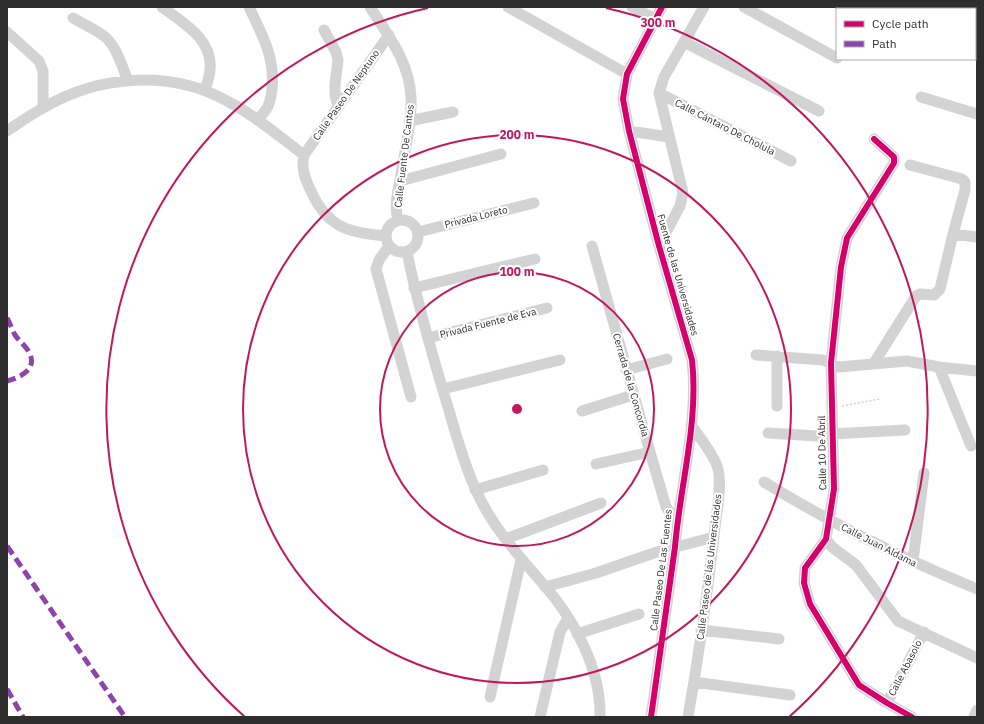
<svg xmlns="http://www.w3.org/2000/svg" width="984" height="724" font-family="'IBM Plex Sans',sans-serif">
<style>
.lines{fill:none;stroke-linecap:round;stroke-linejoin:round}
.path{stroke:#d3d3d3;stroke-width:1.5;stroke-dasharray:2 2;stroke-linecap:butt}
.minor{stroke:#d3d3d3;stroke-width:11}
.quiet{stroke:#8e44ad;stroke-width:5;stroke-dasharray:10 5;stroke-linecap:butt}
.cycleway-casing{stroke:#fff;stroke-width:8}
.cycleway{stroke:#d6006c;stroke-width:6}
.ring{fill:none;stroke:#c2185b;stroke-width:2}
.labels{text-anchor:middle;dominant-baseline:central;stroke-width:4;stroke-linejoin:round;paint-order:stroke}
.street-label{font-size:10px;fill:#2e2e2e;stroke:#fff}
.centre{fill:#c2185b;stroke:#fff;stroke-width:2}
.ring-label{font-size:12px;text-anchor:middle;font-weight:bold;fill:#c2185b;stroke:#fff;stroke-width:4;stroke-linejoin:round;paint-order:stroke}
</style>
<rect width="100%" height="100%" fill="#fff"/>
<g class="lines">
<path class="path" d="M842,406L880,399"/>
<path class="minor" d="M162,7C182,22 213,39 210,69C210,76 207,83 205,90
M249,7C263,37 275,56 272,90C271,97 270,105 265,111C263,114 260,117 257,120
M370,7C388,35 410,63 411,98C412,121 406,145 402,168C400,184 393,204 398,220
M508,7L627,74
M632,7L655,19
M744,7L837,58
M859,7L863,9
M73,18C83,24 95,29 104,36C116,45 122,66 128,81
M324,30L336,52L338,60L335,84V95L338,106
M7,32L39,61L43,71V108
M975,39L977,40
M684,42L819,111
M659,93L791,161
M921,97L977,114
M409,121L453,112
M7,131C19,123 30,115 43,108C99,75 171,69 229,102C256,116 280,137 304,155
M629,131L669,137
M874,139L894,157V163L847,238L841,267L831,363L834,489L826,539L805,568L804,583L810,604L859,685L887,703L912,717
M400,181L501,154
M386 236a16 16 0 1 1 32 0a16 16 0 1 1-32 0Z
M418,232L534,203
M953,234L977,237
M386,236C348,233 327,227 311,191C305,179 301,168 304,155L389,35
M389,246L379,260L376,269L411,397
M592,246L650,452L666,507L671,514L677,519
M659,246L680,206L683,193L659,93L664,77L704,7
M407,252C417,303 432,354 447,404C456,433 463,463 476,490C492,527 519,556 545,586C575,621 601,669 600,717
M414,288L535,259
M428,338L547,308
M756,355L823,360L839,367L907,361L939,367L977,371
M874,363L916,296L920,294L934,295L940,289L953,234L965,190V182L962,179L910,165
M939,367L971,446
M626,370L667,359
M443,389L560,360
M777,406V356
M582,411L633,395
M768,433L833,437
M832,434L905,430
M596,464L650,452
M764,482C832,524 904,559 977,589
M475,490L543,470
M506,539L601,503
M826,539L832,547L856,565L898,621L977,658
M913,561L924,473
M545,587L596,573L657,552L714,537
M701,630L779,639
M577,634L639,614
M694,682L790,695
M490,697L521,560
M887,703L924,632
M540,717L560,632L568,618
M651,717L675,547C680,485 699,422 692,360L659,246L629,131L623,99L627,74L662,7
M688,717C699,654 708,590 715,527C717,510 722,485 718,469C715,456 699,436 691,425
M974,717L977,710"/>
<path class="quiet" d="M7,318C10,323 12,330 15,335C19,341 25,345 29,352C38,369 21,377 7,381
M7,546L125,717
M7,689L23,717"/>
<defs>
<path id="cycleway" d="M874,139L894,157V163L847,238L841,267L831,363L834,489L826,539L805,568L804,583L810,604L859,685L887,703L912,717
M651,717L675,547C680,485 699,422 692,360L659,246L629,131L623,99L627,74L662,7"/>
</defs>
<use href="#cycleway" class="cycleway-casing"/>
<use href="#cycleway" class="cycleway"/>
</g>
<g class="ring">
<circle cx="517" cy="409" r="137"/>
<circle cx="517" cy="409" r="274"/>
<path d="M245 717A411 411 0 0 1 428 8M606 8A411 411 0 0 1 789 717"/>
</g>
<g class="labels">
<g class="street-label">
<text transform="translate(346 95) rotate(-55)">Calle Paseo De Neptuno</text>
<text transform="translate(725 127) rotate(27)">Calle Cántaro De Cholula</text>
<text transform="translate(404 156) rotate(-83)">Calle Fuente De Cantos</text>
<text transform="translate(476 217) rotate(-14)">Privada Loreto</text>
<text transform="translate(678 275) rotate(74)">Fuente de las Universidades</text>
<text transform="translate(488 323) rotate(-14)">Privada Fuente de Eva</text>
<text transform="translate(631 385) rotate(74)">Cerrada de la Concordia</text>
<text transform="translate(822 453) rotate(-91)">Calle 10 De Abril</text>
<text transform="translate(879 545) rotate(27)">Calle Juan Aldama</text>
<text transform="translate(709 567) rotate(-83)">Calle Paseo de las Universidades</text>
<text transform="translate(661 570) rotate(-83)">Calle Paseo De Las Fuentes</text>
<text transform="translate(905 668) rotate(-63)">Calle Abasolo</text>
</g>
</g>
<circle cx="517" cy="409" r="6" class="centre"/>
<g class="ring-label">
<text x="658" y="27">300 m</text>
<text x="517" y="139">200 m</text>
<text x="517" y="276">100 m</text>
</g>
<rect width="984" height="724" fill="none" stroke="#2e2e2e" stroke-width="16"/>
<rect x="836" y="8" width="140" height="52" fill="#ffffff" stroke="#ababab"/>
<rect x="844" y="21" width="20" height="6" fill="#d6006c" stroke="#ababab"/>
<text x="872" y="28" font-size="12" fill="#2e2e2e">Cycle path</text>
<rect x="844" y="41" width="20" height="6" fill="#8e44ad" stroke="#ababab"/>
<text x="872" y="48" font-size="12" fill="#2e2e2e">Path</text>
</svg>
